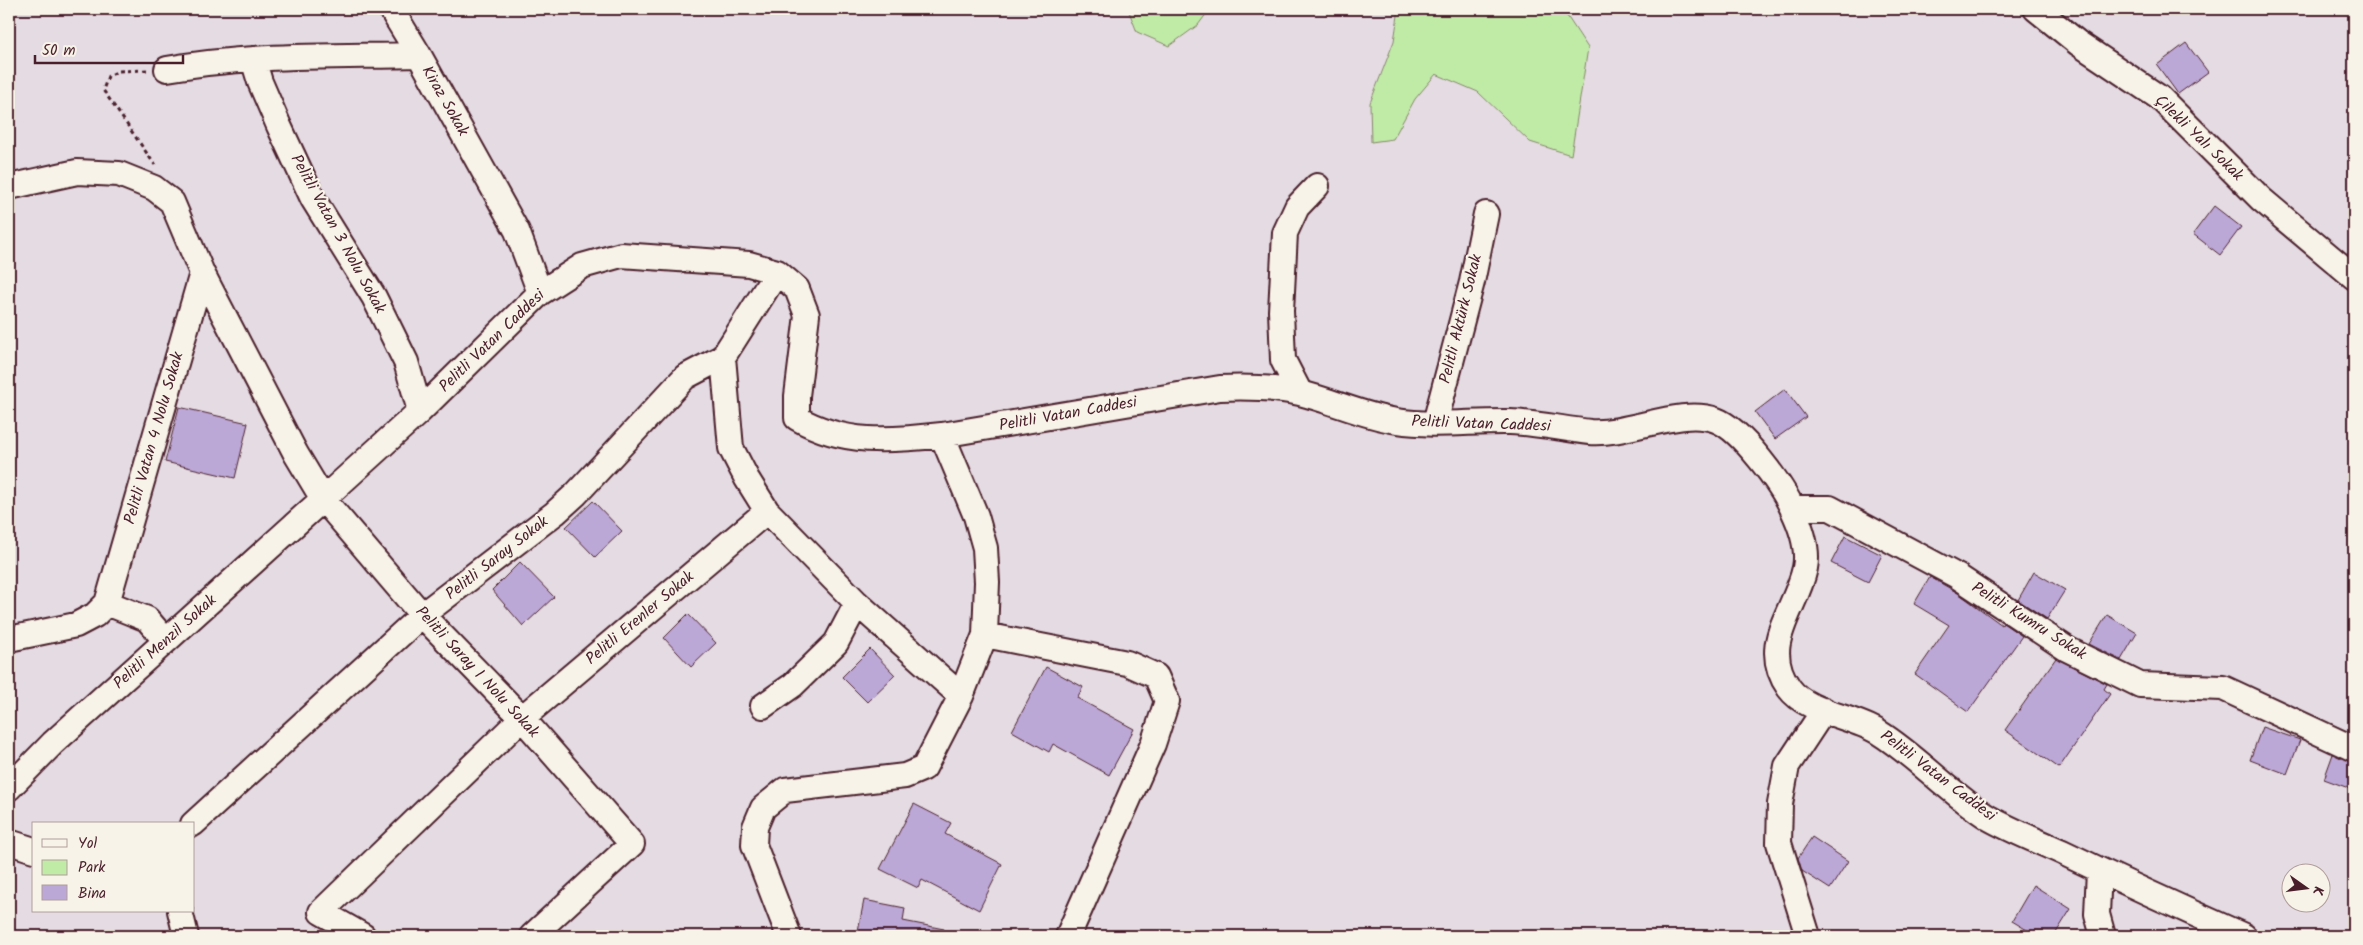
<svg xmlns="http://www.w3.org/2000/svg" width="2363" height="945" font-family="Kalam,sans-serif">
<style>
.green{fill:#c0eba7;stroke:#858569}
.building{fill:#bca8d7;stroke:#4a1f2b}
.lines{fill:none;stroke-linecap:round;stroke-linejoin:round}
.minor-casing{stroke:#4a1f2b;stroke-width:28}
.path{stroke:#4a1f2b;stroke-width:3;stroke-dasharray:4 4;stroke-linecap:butt}
.minor{stroke:#f7f3e8;stroke-width:24}
.labels{text-anchor:middle;dominant-baseline:central;stroke-width:4.5;stroke-linejoin:round;paint-order:stroke}
.street-label{font-size:16px;fill:#4a1f2b;stroke:#f7f3e8}
</style>
<rect width="100%" height="100%" fill="#e5dce3"/>
<filter id="ink" filterUnits="userSpaceOnUse"><feTurbulence type="fractalNoise" baseFrequency=".02" numOctaves="2"/><feDisplacementMap in="SourceGraphic" scale="10" xChannelSelector="R" yChannelSelector="G"/><feConvolveMatrix kernelMatrix="1 2 1 2 8 2 1 2 1" color-interpolation-filters="sRGB"/></filter>
<g filter="url(#ink)">
<path class="green" d="M1128,9H1210L1198,25L1169,46L1137,32Z
M1399,9H1537L1567,16L1588,48L1571,155L1530,142L1478,92L1436,74L1415,99L1393,139L1371,142L1370,103L1394,41Z"/>
<path class="building" d="M2186,43L2208,72L2178,94L2157,65Z
M2214,206L2241,227L2220,255L2193,234Z
M1785,389L1806,417L1775,439L1755,412Z
M179,407L248,423L235,478L165,462Z
M593,501L622,531L595,557L566,527Z
M1845,536L1882,555L1868,582L1831,563Z
M520,562L554,597L523,626L492,590Z
M2034,572L2065,590L2047,619L2018,600Z
M1930,577L1958,593L2002,625L2003,623L2022,636L1968,712L1915,674L1949,625L1914,604Z
M688,614L716,643L691,667L664,638Z
M2107,615L2137,633L2121,660L2089,644Z
M870,649L895,675L867,702L842,677Z
M2056,658L2107,684L2104,689L2110,694L2059,768L2005,730Z
M1046,667L1083,687L1077,698L1134,729L1109,775L1053,744L1049,752L1012,731Z
M2262,727L2300,740L2287,774L2250,760Z
M2333,754L2354,763V790L2324,779Z
M914,804L951,823L945,834L1002,864L979,910L922,880L918,888L880,869Z
M1812,837L1848,861L1830,889L1802,871L1798,858Z
M2033,885L2071,909L2054,936H2037L2012,921Z
M864,900L905,908L903,921L944,929L943,936H857Z"/>
<g class="lines">
<defs>
<path id="minor" d="M391,9L419,55
M2036,9L2078,43L2160,98L2261,199L2354,277
M253,59L260,82L279,126L313,199L374,297L406,362L420,411
M167,69C250,54 335,57 419,55L517,231L540,293
M9,187L77,172L119,174L154,188L172,202L202,273L296,454L323,499L420,411L540,293L582,266L621,255L749,264L777,272L797,289L807,315L797,396V418C843,445 891,441 942,435L1220,388C1247,387 1273,387 1300,393C1333,401 1363,416 1397,421C1434,427 1473,421 1510,422C1537,423 1563,429 1590,432C1629,435 1680,407 1716,420C1741,429 1782,485 1793,510C1801,527 1809,549 1805,568C1796,611 1758,644 1789,688C1807,713 1853,716 1878,732C1918,757 1949,793 1989,818C2012,831 2038,841 2062,852C2122,881 2183,909 2244,936
M723,357L731,448L747,479L767,511
M1300,393L1283,360L1281,311L1285,233L1297,207L1317,186
M1435,423L1472,282L1486,214
M1793,508H1830L1957,576L2067,649L2140,685L2223,688L2354,749
M107,603L202,273
M985,635L1127,663L1156,676L1167,701L1153,744L1068,936
M9,639L76,625L95,615L107,603L147,619L166,641
M763,706L793,685L836,643L857,603
M9,788L53,743L323,499L422,615L522,718L632,844L532,936
M193,824L422,615L555,513L576,494L685,377L723,357L777,272
M9,842L34,850
M2099,870L2097,914L2103,936
M180,911L186,936
M363,936L321,912L522,718L767,511L857,603L961,696
M789,936L754,845L755,827L763,808L785,790L905,776L924,768L961,696L985,635L987,582L985,548L976,516L942,435
M1808,936L1779,843L1780,804L1787,766L1824,710"/>
</defs>
<use href="#minor" class="minor-casing"/>
<path class="path" d="M147,70L119,71L108,76L103,90L155,165"/>
<use href="#minor" class="minor"/>
</g>
</g>
<g class="labels">
<g class="street-label">
<text transform="translate(445 101) rotate(60)">Kiraz Sokak</text>
<text transform="translate(2199 138) rotate(44)">Çilekli Yalı Sokak</text>
<text transform="translate(338 234) rotate(61)">Pelitli Vatan 3 Nolu Sokak</text>
<text transform="translate(1461 319) rotate(-76)">Pelitli Aktürk Sokak</text>
<text transform="translate(492 341) rotate(-44)">Pelitli Vatan Caddesi</text>
<text transform="translate(1068 414) rotate(-10)">Pelitli Vatan Caddesi</text>
<text transform="translate(1481 424) rotate(2)">Pelitli Vatan Caddesi</text>
<text transform="translate(154 438) rotate(-74)">Pelitli Vatan 4 Nolu Sokak</text>
<text transform="translate(497 558) rotate(-38)">Pelitli Saray Sokak</text>
<text transform="translate(640 618) rotate(-40)">Pelitli Erenler Sokak</text>
<text transform="translate(2029 621) rotate(32)">Pelitli Kumru Sokak</text>
<text transform="translate(165 642) rotate(-42)">Pelitli Menzil Sokak</text>
<text transform="translate(477 672) rotate(47)">Pelitli Saray 1 Nolu Sokak</text>
<text transform="translate(1938 776) rotate(37)">Pelitli Vatan Caddesi</text>
</g>
</g>
<rect width="2363" height="945" fill="none" stroke="#f7f3e8" stroke-width="30"/>
<rect x="15" y="15" width="2333" height="915" fill="none" stroke="#4a1f2b" stroke-width="2" filter="url(#ink)"/>
<rect x="32" y="822" width="162" height="90" fill="#f7f3e8" stroke="#b29e9c"/>
<rect x="42" y="839" width="25" height="8" fill="#f7f3e8" stroke="#b29e9c"/>
<text x="78" y="848" font-size="15" fill="#4a1f2b">Yol</text>
<rect x="42" y="860" width="25" height="15" fill="#c0eba7" stroke="#b29e9c"/>
<text x="78" y="872" font-size="15" fill="#4a1f2b">Park</text>
<rect x="42" y="885" width="25" height="15" fill="#bca8d7" stroke="#b29e9c"/>
<text x="78" y="898" font-size="15" fill="#4a1f2b">Bina</text>
<g transform="translate(2306 888) rotate(104)"><circle r="24" fill="#f7f3e8" stroke="#b29e9c"/>
<path d="M0-4L9 19L0 12L-9 19Z" fill="#4a1f2b"/>
<text y="-8" font-size="14" font-weight="bold" text-anchor="middle" fill="#4a1f2b">K</text>
</g>
<path d="M35 55v8h148v-8" fill="none" stroke="#4a1f2b" stroke-width="2.5"/>
<text x="42" y="55" font-size="15" fill="#4a1f2b" stroke="#f7f3e8" stroke-width="4" paint-order="stroke">50 m</text>
</svg>
